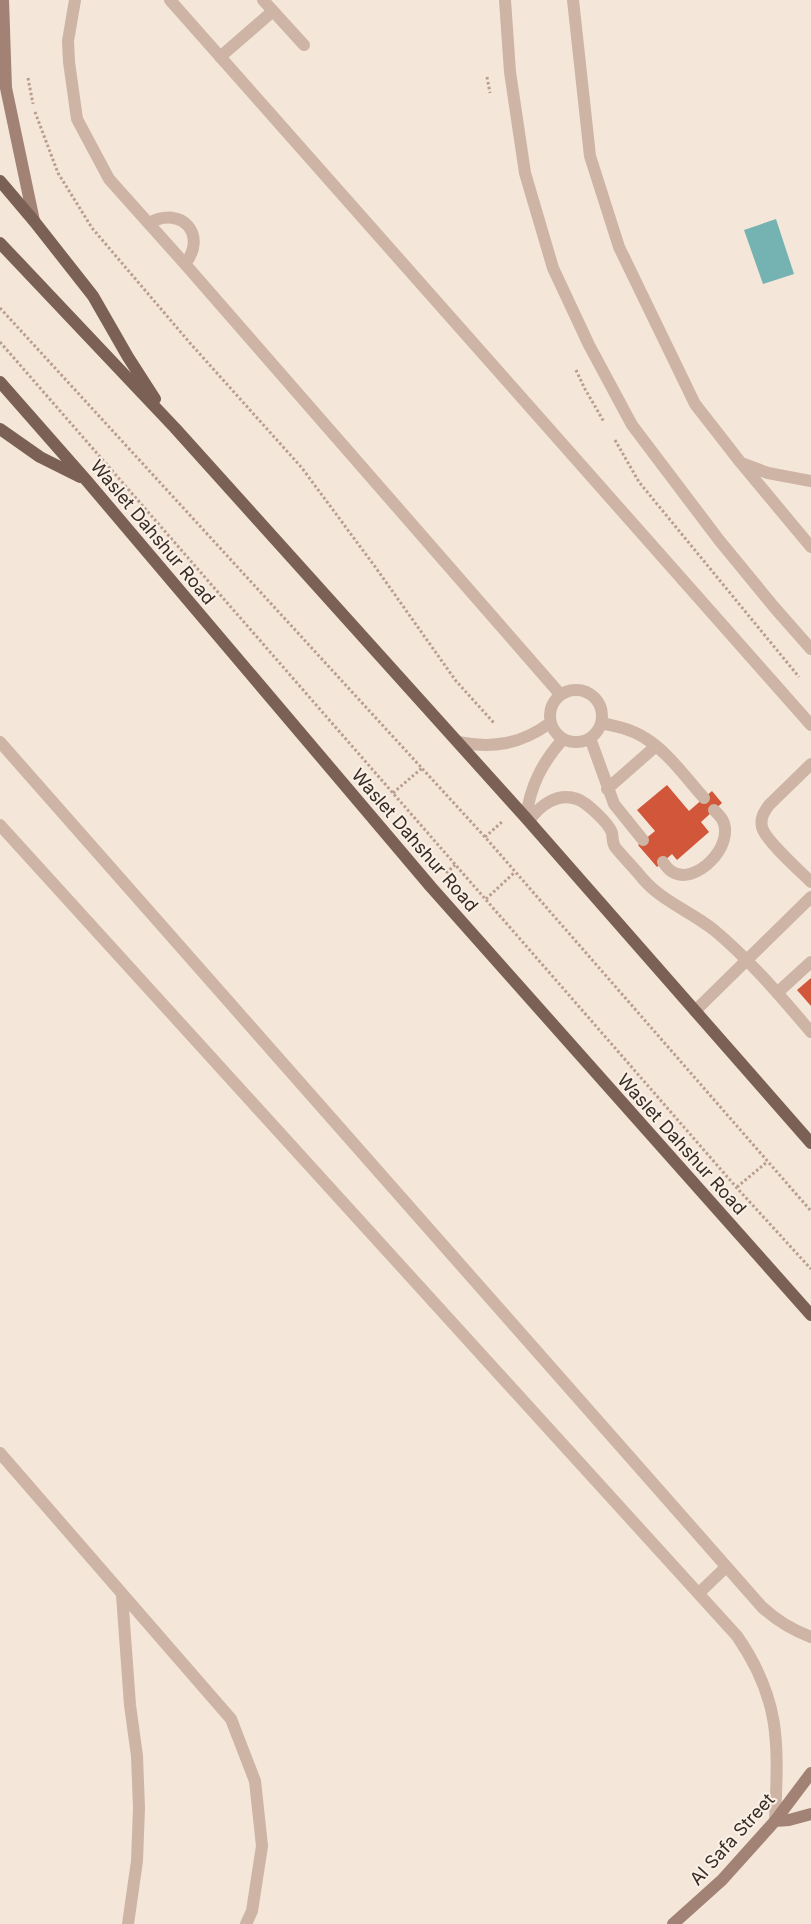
<svg xmlns="http://www.w3.org/2000/svg" width="811" height="1924" font-family="Inter,sans-serif">
<style>
.water{fill:#75b3b2}
.building{fill:#d1563a}
.lines{fill:none;stroke-linecap:round;stroke-linejoin:round}
.path{stroke:#b99e8e;stroke-width:3;stroke-dasharray:2.5 2.5;stroke-linecap:butt}
.lane{stroke:#cdb4a4;stroke-width:12}
.street{stroke:#cdb4a4;stroke-width:12}
.secondary{stroke:#a18275;stroke-width:12}
.primary{stroke:#7b6056;stroke-width:12}
.labels{text-anchor:middle;dominant-baseline:central;stroke-width:4;stroke-linejoin:round;paint-order:stroke}
.street-label{font-size:18px;fill:#372b26;stroke:#fbf0e6}
</style>
<rect width="100%" height="100%" fill="#f4e6d9"/>
<path class="water" d="M776,219L794,274L763,284L744,230Z"/>
<path class="building" d="M667,785L689,811L712,791L722,803L701,822L709,832L677,860L672,854L657,867L638,845L655,831L637,810Z
M811,978V1006L797,990Z"/>
<g class="lines">
<path class="path" d="M487,77L490,93
M28,78L33,104
M35,112L58,173L92,228L190,343L302,468L376,568L456,681L494,723
M0,308L485,837L811,1211
M0,342L737,1188L811,1269
M576,370L585,389L604,422
M615,440L639,482L799,677
M393,793L422,768
M485,837L503,821
M446,873L455,865
M486,899L515,872
M737,1187L767,1162"/>
<path class="lane" d="M75,0L68,41L69,62L77,119L109,179L185,264L560,694
M170,0L811,725
M263,0L304,45
M220,57L273,11
M149,223C182,205 208,235 185,264
M550 716a26 26 0 1 1 52 0a26 26 0 1 1-52 0Z
M601,723C616,726 631,729 645,738C668,752 686,778 704,798
M590,738L614,804L643,840
M458,742C493,749 521,744 550,723
M811,764L769,805C764,812 760,818 762,827C764,839 800,871 811,882
M607,789L656,746
M526,818C530,786 542,763 563,739
M529,821C539,806 557,792 577,799C586,802 609,823 612,833C613,838 612,842 615,847C624,858 634,868 643,879C663,902 690,911 714,930C750,960 781,997 811,1032
M663,862C665,865 668,869 671,871C694,888 737,845 722,819C720,816 717,813 714,810
M777,993L811,962
M695,1011L811,897"/>
<path class="street" d="M505,0L510,72L525,173L553,268L589,345L632,425L719,540L774,607L811,649
M573,0L590,156L619,247L695,404L741,463L811,547
M741,463L768,473L811,481
M0,742L762,1607C777,1621 792,1630 811,1637
M0,825L737,1636C782,1701 778,1745 775,1821
M0,1453L231,1719L255,1781L262,1846L252,1911L246,1924
M699,1593L726,1567
M122,1595L130,1705L137,1756L139,1808L137,1861L128,1924"/>
<path class="secondary" d="M3,0L6,88L34,221
M775,1821L789,1820L811,1814
M673,1924L722,1880L775,1821L811,1773"/>
<path class="primary" d="M0,181L34,221L93,296L128,357L155,399
M0,243L175,428L526,818L811,1143
M0,382L87,481L431,887L811,1315
M0,429L40,457L80,477"/>
</g>
<g class="labels">
<g class="street-label">
<text transform="translate(153 532) rotate(50)">Waslet Dahshur Road</text>
<text transform="translate(415 840) rotate(49)">Waslet Dahshur Road</text>
<text transform="translate(682 1144) rotate(48)">Waslet Dahshur Road</text>
<text transform="translate(732 1839) rotate(-48)">Al Safa Street</text>
</g>
</g>
</svg>
